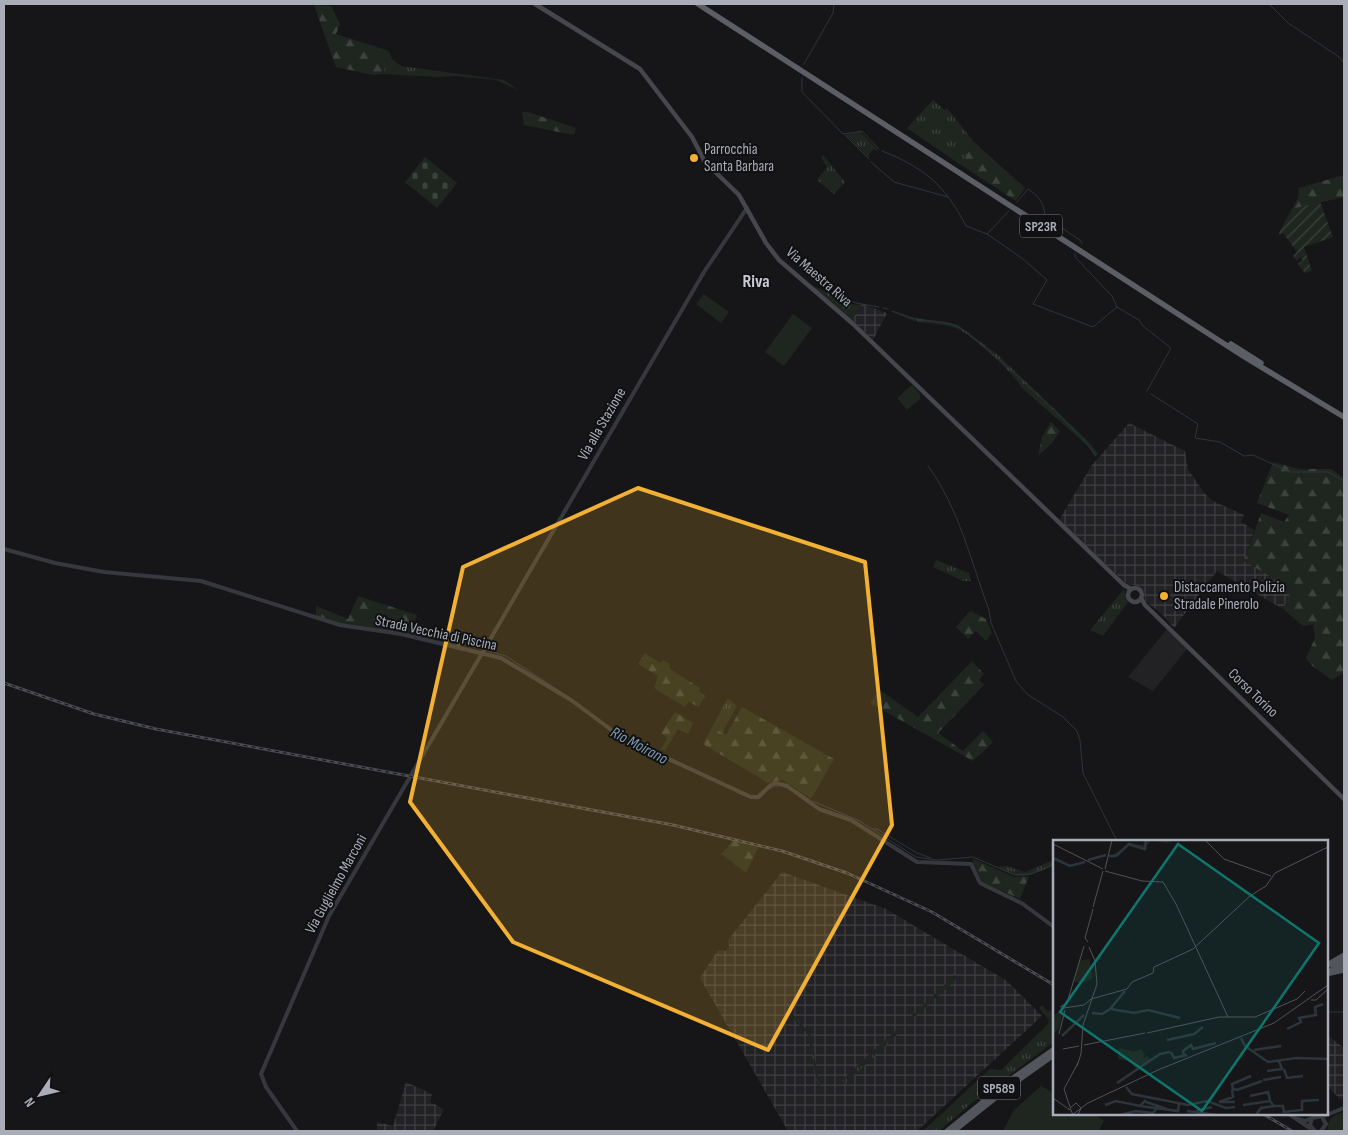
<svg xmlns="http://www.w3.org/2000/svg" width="1348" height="1135" font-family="'Sofia Sans Condensed',sans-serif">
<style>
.built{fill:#222225}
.industrial{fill:url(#industrial-grid)}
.grass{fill:url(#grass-tufts)}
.forest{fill:url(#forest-firs)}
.cemetery{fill:url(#cemetery-stones)}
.park{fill:#1e261f}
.garden{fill:url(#garden-furrows)}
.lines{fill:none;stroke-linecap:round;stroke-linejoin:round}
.stream{stroke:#2c353c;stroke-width:1}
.tertiary{stroke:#37383d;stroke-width:4}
.secondary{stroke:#45474d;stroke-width:4.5}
.primary{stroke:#53555c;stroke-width:5}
.trunk{stroke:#5b5e65;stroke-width:5.5}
.rail-casing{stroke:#4a4c52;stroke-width:3}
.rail{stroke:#111113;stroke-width:1;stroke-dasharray:4;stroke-linecap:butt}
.marked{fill:#f2b134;fill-opacity:0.2;stroke:#f2b134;stroke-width:4;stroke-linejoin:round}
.poi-dot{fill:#f2b134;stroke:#111113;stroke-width:2}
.labels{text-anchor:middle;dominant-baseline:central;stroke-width:4;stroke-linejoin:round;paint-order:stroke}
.shield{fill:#111113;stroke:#7b7e86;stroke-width:1}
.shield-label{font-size:14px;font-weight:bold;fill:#a8adb8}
.poi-label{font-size:15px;fill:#a8adb8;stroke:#111113;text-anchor:start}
.street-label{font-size:15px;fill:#a8adb8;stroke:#111113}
.water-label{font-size:16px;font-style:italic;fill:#7f9bb3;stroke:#111113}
.quarter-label{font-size:18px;font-weight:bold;fill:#c9ccd4;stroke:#111113}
.inset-river{fill:none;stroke:#2c353c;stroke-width:2.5}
.inset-road{fill:none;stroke:#505258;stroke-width:1}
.view{fill:#0f766e;fill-opacity:0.15;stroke:#0f766e;stroke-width:2.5}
.inset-edge{fill:none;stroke:#a8adb8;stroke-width:2.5}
</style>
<defs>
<pattern id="industrial-grid" width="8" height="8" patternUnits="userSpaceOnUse" patternTransform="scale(1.25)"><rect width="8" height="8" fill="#222225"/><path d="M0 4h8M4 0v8" fill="none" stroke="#3f3f43"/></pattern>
<pattern id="grass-tufts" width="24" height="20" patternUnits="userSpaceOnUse" patternTransform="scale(1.25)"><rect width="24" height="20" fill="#1e261f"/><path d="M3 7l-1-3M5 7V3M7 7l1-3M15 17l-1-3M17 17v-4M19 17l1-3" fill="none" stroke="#3c433d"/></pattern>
<pattern id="forest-firs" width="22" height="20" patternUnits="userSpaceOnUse" patternTransform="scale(1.25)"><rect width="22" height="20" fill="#1e261f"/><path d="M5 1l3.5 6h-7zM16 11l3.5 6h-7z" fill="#3c433d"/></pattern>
<pattern id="cemetery-stones" width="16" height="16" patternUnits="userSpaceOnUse" patternTransform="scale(1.25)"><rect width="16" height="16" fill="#1e261f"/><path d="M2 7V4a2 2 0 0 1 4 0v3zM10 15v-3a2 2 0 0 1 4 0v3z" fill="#3c433d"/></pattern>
<pattern id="garden-furrows" width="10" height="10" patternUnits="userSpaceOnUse" patternTransform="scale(1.25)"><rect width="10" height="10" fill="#1e261f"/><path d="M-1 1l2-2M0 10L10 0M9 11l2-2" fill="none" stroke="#3c433d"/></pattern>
</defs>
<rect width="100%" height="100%" fill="#161618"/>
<path class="built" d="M1167,629L1187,649L1153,691L1128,677Z"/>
<path class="industrial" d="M862,304L887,313L873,340L852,320Z
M1129,423L1185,451L1188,469L1204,493L1213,501L1244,515L1241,522L1254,530L1244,561L1293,589L1283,609L1217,571L1174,628L1161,613L1145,601L1144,592L1138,586L1127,584L1059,520L1092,465Z
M782,872L886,909L1007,981L1042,1016L917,1131H788L700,978L718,950L726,951L729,947L728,940Z
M1327,1035L1344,1048V1098L1340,1099L1327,1086Z
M406,1082L432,1094L430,1102L444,1109L433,1131H377V1122L393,1126Z"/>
<path class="grass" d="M389,51L392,59L401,66L504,80L518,90L496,80L455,76L437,77L383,74Z
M933,100L945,110L947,108L974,142L961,165L907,128Z
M860,131L878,150L877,151L874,149L869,154V158L846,135Z
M823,155L845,182L834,194L817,180L827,167L821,157Z
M813,286L855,305L862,304L852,320Z
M890,311L914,318L947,322L958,325L997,354L1090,443L1098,454L1095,457L1088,446L1021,387C1014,373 973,336 958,329C945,324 933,324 919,322C909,320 899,315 890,311Z
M936,560L969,573L971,581H963L933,567Z
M1124,589L1128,602L1103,636L1090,630Z
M728,698L737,706L722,733L712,727Z
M1051,861H1054V866C1025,876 1026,882 996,867L1007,866L1025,872Z
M955,975L958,978L910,1021L909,1018Z
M1042,1005L1048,1012L1054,1007V1042L973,1102L939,1131H923L990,1069L1001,1070L1048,1024L1049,1020L1039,1008Z
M791,1012L811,1035L821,1094L819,1093L808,1034L789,1014Z
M897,1029L900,1032L845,1084L842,1080Z"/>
<path class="forest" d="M314,5L331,6L340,24L336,34L389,51L383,74L373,75L336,67Z
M522,112H528L576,128L574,135L524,125Z
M974,142L1025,188L1016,201L961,165Z
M1344,175V197L1292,209L1298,198L1299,188Z
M1051,422L1060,431L1052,443L1038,456L1042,437Z
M1273,462L1299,469H1331L1344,478V673L1332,680L1311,665L1306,658L1315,638L1313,624L1303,626L1283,609L1292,589L1244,561L1261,513L1284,522L1289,515L1257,503Z
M358,596L417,615L414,623L447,631L445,638L461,643L460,647L344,625L316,616V606L348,619Z
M970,611L986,619L992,633L986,641L976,631L968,639L956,627Z
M645,653L660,663L663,660L670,664V669L700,688L699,691L705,696L699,707L689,702L685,707L654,688L658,676L638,664Z
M972,661L984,674L979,680L984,685L938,733L963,751L983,731L993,742L973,761L870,703L880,690L918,717Z
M742,707L834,759L811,799L783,780L768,783L703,744L712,727L726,735Z
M675,712L693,723L688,734L678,729L665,751L661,749L667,738L661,733Z
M734,839L759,846L746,873L722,854Z
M973,859L1015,877L1029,876L1020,899L982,882L973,864Z"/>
<path class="cemetery" d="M425,157L457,183L437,208L405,182Z"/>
<path class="park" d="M704,294L729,312L721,323L696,304Z
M793,314L812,328L784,366L765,352Z
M912,385L920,394V399L907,410L897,398Z
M1041,1086L1054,1093V1114H1092L1104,1120L1099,1131H1003L1014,1110Z
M1344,1112V1131H1328C1326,1119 1334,1115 1344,1112Z"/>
<path class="garden" d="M1320,202L1333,237L1304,247L1312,271L1305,273L1298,264L1303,260L1300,257L1297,261L1293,256L1297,252L1283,233L1280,235L1279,233L1292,209Z"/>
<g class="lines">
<path class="stream" d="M1269,4L1288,23L1339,57L1344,63
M804,64L833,13L834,4
M802,78V92L843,134L862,131L879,149
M845,135L869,159
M882,151C925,168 945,185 966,226L987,234L1023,259L1047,280L1033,304L1093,327L1117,307
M871,162L894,182L948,197
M1017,202L1028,189C1039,196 1044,203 1045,216L1081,241L1082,244
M987,234L1009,211
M1075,253V257L1112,296L1117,307L1139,320L1143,326L1171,348L1147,391
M827,289L837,294
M841,296L856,303L879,307
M883,308L888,309
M892,311C901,314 911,318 921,320C933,322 946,321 958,327C976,336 1091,441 1096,456
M1151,394L1198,424L1195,438L1220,442L1244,456L1253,455L1290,472H1328L1344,481
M928,466C959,508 971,562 989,610L991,623L1016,681L1027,694L1063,717L1077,731L1080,740L1083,773L1117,841
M472,647L482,649
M485,650L506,656L576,702
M603,725L620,739L637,746
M797,791L810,800
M736,792C772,810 756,787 778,786
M812,801L858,820L916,857L937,860L973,857L1015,875L1031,874L1054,864
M873,829H877L917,853L931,858
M1327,1012H1344"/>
<path class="tertiary" d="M4,549L55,563L104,572L201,581L340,625L401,634L501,658L571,700L621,737L751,797H758L771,785L776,783L787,786L819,809L851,820L917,862L971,864L980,883L1023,904L1054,927
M1289,1114L1310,1128
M1298,1119L1305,1121L1312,1118
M297,1131L266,1087L261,1074L329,916L704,272L747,208
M1315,1131L1310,1125L1312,1118L1324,1116L1344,1108
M1321,1131L1326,1124L1322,1117"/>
<path class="secondary" d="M535,4L640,69L692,137L705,162L739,195L766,243L779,260L852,323L1124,585L1131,589
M1128 595a7 7 0 1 1 14 0a7 7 0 1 1-14 0Z
M1141,598L1145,605L1344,799"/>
<path class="primary" d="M1327,965L1344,955
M1331,965L1344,960
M1327,972L1344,965
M1327,974L1344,970
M947,1131L1010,1080L1054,1049
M954,1131L1013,1084L1054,1055"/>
<path class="trunk" d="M698,4L1243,356L1344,417
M1231,344L1261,363"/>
<defs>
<path id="rail" d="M4,683L94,714L156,729L673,825L782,851L847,873L932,912L1054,985
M1263,1114L1292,1131"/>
</defs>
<use href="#rail" class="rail-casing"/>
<use href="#rail" class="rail"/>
</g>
<path class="marked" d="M638,488L865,562L892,825L768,1050L513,942L410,802L463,567Z"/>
<g class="poi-dot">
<circle cx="694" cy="158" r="5"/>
<circle cx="1164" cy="596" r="5"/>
</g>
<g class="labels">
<g class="shield">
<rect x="1020" y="214.5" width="42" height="23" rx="4"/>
<rect x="978" y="1076.5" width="42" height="23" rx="4"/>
</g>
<g class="shield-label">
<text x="1041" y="226">SP23R</text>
<text x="999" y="1088">SP589</text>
</g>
<g class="poi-label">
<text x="704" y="149">Parrocchia<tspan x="704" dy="17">Santa Barbara</tspan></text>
<text x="1174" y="587">Distaccamento Polizia<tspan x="1174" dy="17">Stradale Pinerolo</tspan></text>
</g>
<g class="street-label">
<text transform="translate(819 277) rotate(41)">Via Maestra Riva</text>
<text transform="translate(602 424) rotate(-60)">Via alla Stazione</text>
<text transform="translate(436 633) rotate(12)">Strada Vecchia di Piscina</text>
<text transform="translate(1253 693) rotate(44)">Corso Torino</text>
<text transform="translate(336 884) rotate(-61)">Via Guglielmo Marconi</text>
</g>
<g class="water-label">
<text transform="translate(639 746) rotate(28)">Rio Moirano</text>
</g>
<g class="quarter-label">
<text x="756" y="281">Riva</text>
</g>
</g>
<g transform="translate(1053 840)">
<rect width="275" height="275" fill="#161618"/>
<path d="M91,0H120L115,3L98,1L90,10L75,6L65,16L56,17L76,4L90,5Z" fill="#1e261f"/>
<path d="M69,208L80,212L88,209L92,215L90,218L94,216L98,221L83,231L79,222L65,219V210Z" fill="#1e261f"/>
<path d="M36,119L40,138L30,143L21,142L26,121ZM10,170L6,188L0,195V175Z" fill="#1e261f"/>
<path class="inset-river" d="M56,16H63L76,4L92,9L93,0M0,18L17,26L32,22M35,20L53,15M58,169L81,173L95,170L127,178M39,173L49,174L57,169L72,151M234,189L248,182L246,178L263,175L262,167L270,164M9,196L31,175M188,198L192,206L215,222L243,218L275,219M114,200L141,194L150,187M201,210L228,206M118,212L121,218L134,215M131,215L130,211L138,205L140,209L163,203M231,229L234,238L250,236M214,231L229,229L226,221M198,236L179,244L180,249L184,250L209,241M210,240L228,237M64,243L107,214L117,212M73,247L79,254L135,265L154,261L173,268L182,267M197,256L215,252L217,260M93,262L114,269M166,262L180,257L179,249M166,262H182M52,265L63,261L87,266L93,260M190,265L217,261L221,266M87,266L125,271L126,263M134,271L164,275M143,271L159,267M67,275L83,271L100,273L103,269M203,275L208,268L221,266H230L231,272L249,270V261L266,260"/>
<path class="inset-road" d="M152,0L171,19L218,36M0,4L50,29M52,29L59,0M52,31L89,41L110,42L123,64L175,177M40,67L50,31M35,102L32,98L40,69M258,160H263L275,149M7,167L14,163L31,106M11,168L31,165L38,159L74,149L79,142L100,133L101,127L140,109L197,56L213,46L222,33L275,7M94,193L166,177H202L244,159L252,151M6,194L12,170M31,205L92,193M10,209L26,206M24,226L28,214L30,185L44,144L42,121L36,107M0,258L17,270M17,267L11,249L25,223M19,275L35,263L105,230L221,183L275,145M20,275L17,268L23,263L28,268L25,275"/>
<path class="view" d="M125,4L266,103L149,271L7,172Z"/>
<rect width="275" height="275" class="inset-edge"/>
</g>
<rect width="1348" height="1135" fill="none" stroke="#a8adb8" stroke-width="10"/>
<g transform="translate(40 1095) rotate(235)" stroke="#111113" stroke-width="4" paint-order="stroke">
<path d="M0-4L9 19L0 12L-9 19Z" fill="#a8adb8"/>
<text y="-8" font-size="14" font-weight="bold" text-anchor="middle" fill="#a8adb8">N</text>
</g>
</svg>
